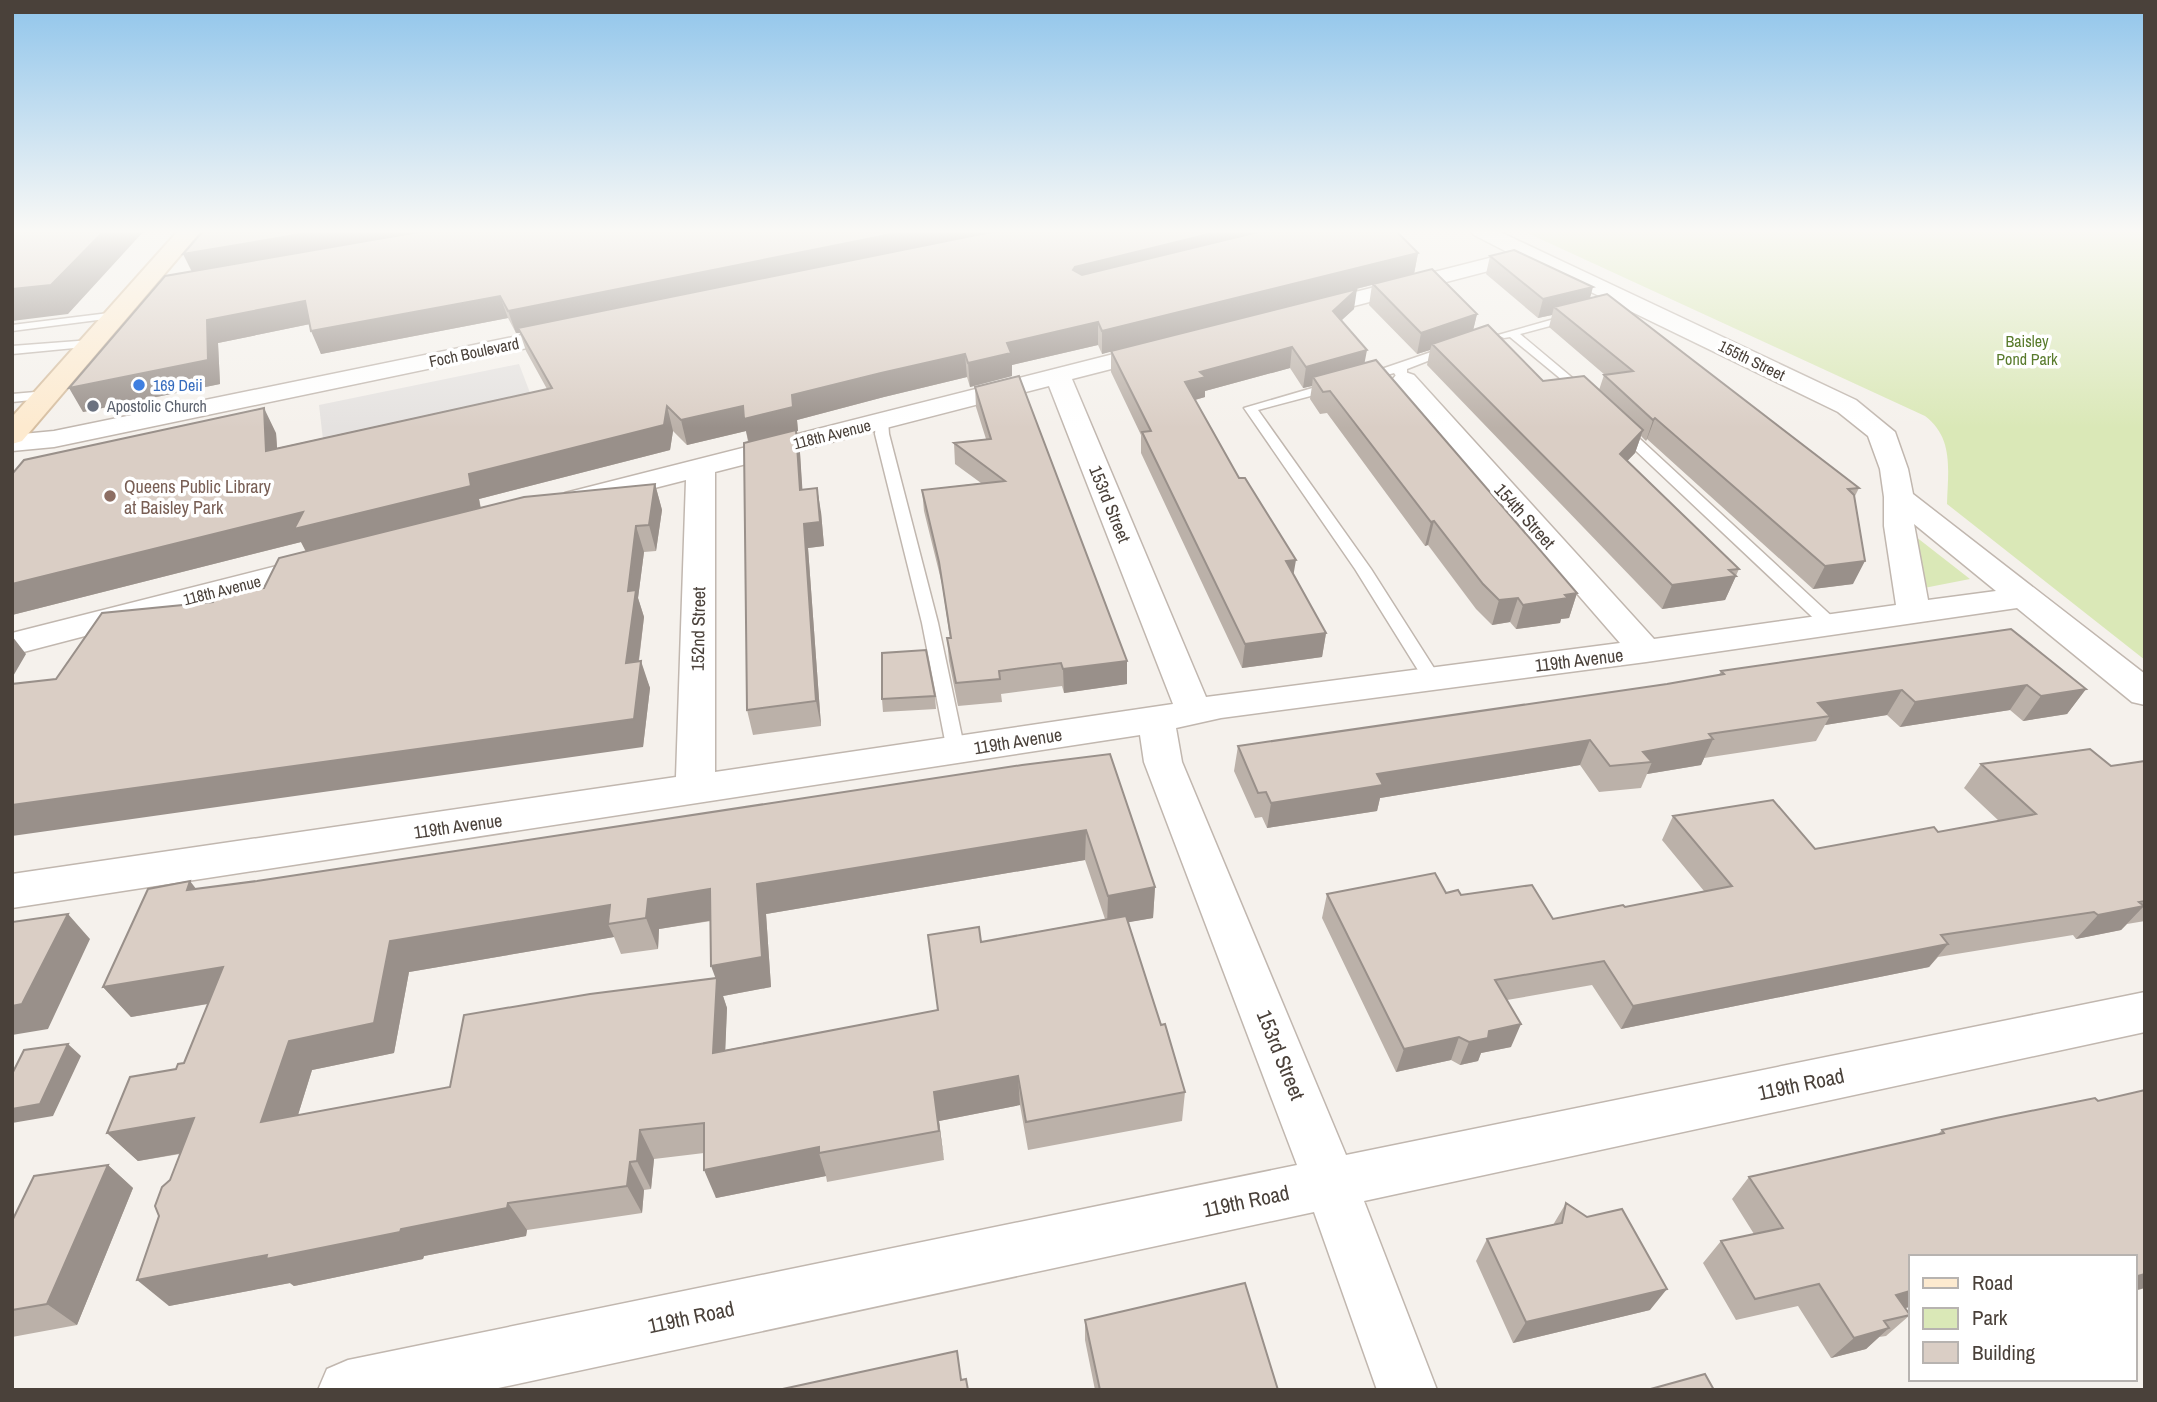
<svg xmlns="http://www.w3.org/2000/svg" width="2157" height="1402" font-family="'Archivo Narrow',sans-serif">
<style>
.green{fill:#dae8b7}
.parking{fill:#e5e2e0}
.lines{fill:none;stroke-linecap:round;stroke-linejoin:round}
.lane-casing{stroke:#c1b7af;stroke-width:3}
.street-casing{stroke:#c1b7af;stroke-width:3}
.secondary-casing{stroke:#d6bea0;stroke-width:4}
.lane{fill:#fff;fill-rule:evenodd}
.street{fill:#fff;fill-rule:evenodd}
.secondary{fill:#fdeacf;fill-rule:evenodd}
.wall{fill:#bbb1a9;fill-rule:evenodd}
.shaded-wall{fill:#99908a}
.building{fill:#dacec5;stroke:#99908a;stroke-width:2}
.shop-dot{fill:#3f7fe0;stroke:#fff;stroke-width:2.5}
.worship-dot{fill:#6b7280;stroke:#fff;stroke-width:2.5}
.education-dot{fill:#8d6e63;stroke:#fff;stroke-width:2.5}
.labels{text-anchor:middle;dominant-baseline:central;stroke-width:7;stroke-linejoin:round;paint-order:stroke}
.far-park-label{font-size:16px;fill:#597b2d;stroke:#fff}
.far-street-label{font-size:16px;fill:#4a413a;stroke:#fff}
.far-shop-label{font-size:16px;fill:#366cbe;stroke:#fff;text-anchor:start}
.far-worship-label{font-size:16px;fill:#5b616d;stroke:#fff;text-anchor:start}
.education-label{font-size:18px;fill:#785e54;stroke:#fff;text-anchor:start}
.street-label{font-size:18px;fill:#4a413a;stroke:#fff}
.near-street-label{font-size:21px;fill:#4a413a;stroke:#fff}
</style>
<rect width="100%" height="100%" fill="#f5f1ec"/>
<path class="green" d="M1523,231H2145V660L1947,504C1948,470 1954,438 1925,416Z
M1911,533L1970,579L1924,588Z"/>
<path class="parking" d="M519,364L537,411L325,457L319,405Z"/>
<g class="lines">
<defs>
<path id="lane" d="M117,312L123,315L121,317L12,331V325Z
M1572,314L1576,315V319L1520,334L1588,391V397L1584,398L1510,337L1504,338L1498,335Z
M91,340L97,344L95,346L12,354V346Z
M1446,347L1456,350L1407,369V380H1399L1394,373L1364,381L1358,377Z
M1333,382L1337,383V389L1258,410L1371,569L1441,679L1438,683H1426L1355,569L1244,408Z
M47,391L51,392V398L12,402V394Z
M882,417L888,421L889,434L938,623L965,751L962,756H950L947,751L922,623L875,434L876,421Z
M1622,426L1627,427L1837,621L1839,625L1837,629H1825L1617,433L1615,430Z"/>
<path id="street" d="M1471,231H1498L1856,400L1895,432L1908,469L1913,494L2145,674V705L2132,702L2017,608L1646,662L1221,718L1176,728L1182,762L1346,1155L2145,992V1032L1364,1201L1437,1390H1377L1314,1212L489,1390H318L327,1369L348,1360L1297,1165L1144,762L1140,735L12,908V874L676,777L686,480L576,508L565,505L561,499L565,493L1161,342L1170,344L1173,349L1170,354L1072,379L1206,697L1620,643L1396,385L1392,380L1396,375L1405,372L1414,375L1654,639L1896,605L1884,526V497L1880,469L1868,436L1838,412L1527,261L1308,318L1300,316L1296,311L1300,306L1509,253L1474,235ZM1049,386L1173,704L715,772V472ZM1914,524L1996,591L1928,600Z
M571,325L580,327L583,332L580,337L54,447L12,451V435L54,431Z
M316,556L327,559L332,566L327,573L12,655V633Z"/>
<path id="secondary" d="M178,231H201L22,441L12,444V417Z"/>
</defs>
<use href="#lane" class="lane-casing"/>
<use href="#street" class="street-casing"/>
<use href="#secondary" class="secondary-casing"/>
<use href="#lane" class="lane"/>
<use href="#street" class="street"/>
<use href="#secondary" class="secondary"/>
</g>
<path class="wall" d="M1418,253L1414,274L1477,314L1473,330L1543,381L1599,390L1604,375H1605L1549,327L1552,315L1538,318L1486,274L1490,256L1590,299L1859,488L1855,496L1853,584L1813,589L1647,439L1646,441L1641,436L1635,453L1627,461L1739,569L1725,600L1662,609L1427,365L1430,350L1417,354L1369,305L1372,285L1219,324L1354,309L1341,320L1365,363L1577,593L1569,618L1561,619L1560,623L1516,629L1510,622L1492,625L1476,609L1428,545L1425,546L1327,413L1320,414L1310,399L1312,386L1303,388L1290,368L1205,391V397L1195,400L1326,633L1322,657L1242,668L1141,453V435L1111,372V351L1102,354L1098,345L1012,365V376L970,387L967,377L884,397L797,420L798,431H796L800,453L802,490L821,512L824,546L808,548L821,726L753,735L747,710L748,442L746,431L687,445L673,431L670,450L479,499L481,508L655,484L662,510L656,551L644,552L638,598L644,617L639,661L650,688L643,747L56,679L213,602L264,588L306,552L301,542L12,615V474L276,433L277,448L547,389L526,351L520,333H516L508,318L321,354L310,324L218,343L220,384L83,412L165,276Z
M975,387L1127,684L1064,693L1062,686L1001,694L1002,702L958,706L949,661L947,638H950L942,584L924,511L922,490L981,483L955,464L954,443L986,439L976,407Z
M2011,629L2086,689L2067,714L2023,721L2010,710L1900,727L1887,715L1825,725L1816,741L1704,758L1701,765L1647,774L1641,788L1599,792L1580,765L1380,798L1377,811L1267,828L1262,817L1255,818L1234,771L1238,746L1667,684L1719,675L1721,671Z
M935,696L936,709L883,712L882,699Z
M2145,761V921L2127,924L2121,930L2076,939L2073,935L1938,957L1929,967L1621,1029L1592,985L1507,1000L1511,1047L1481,1053L1478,1061L1460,1065L1451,1060L1396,1072L1322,918L1327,894L1446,893L1461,895L1553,919L1625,907L1704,891L1662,840L1673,816L1815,849L1938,832L1999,821L1964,788L1981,764L2111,766Z
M1022,765L1155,887L1153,918L1128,922L1161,1025L1185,1092L1182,1121L1028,1150L1020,1105L939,1121L944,1160L827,1182L826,1176L716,1198L704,1153L654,1159L651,1189L644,1190L642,1213L527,1230L526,1236L424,1256L423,1259L294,1286L290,1283L169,1306L159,1216L170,1180L180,1154L138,1161L107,1133L176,1069L184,1063L208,1004L131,1017L103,987L196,889L257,881ZM1085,860L1105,919L981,942L938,1010L725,1050L727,1008L723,996L771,987L766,914ZM711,921L716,978L450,1087L298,1115L312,1070L394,1053L409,972L614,937L621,954L658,949L659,929Z
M1942,1130L2134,1257H1910L1905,1308L1910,1315L1886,1336L1879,1337L1866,1349L1831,1358L1798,1306L1736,1320L1703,1263L1721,1241L1754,1234L1732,1199L1749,1177L1938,1134Z
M108,1165L133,1188L77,1325L12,1337V1221Z
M1566,1203L1650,1310L1513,1343L1476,1261L1487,1239L1553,1225Z
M1085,1320L1278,1390H1095L1085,1340Z"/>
<path class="shaded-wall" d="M104,231H144L68,314L12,321V289Z
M319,231H448L194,276L183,254Z
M907,231H1011L518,328L520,333H516L508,311Z
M1221,231H1304L1075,288L1073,270L1075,267Z
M1418,253L1414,274L1102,354V331Z
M1593,287L1588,306L1554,307L1552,315L1538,318L1543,299Z
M1357,289L1354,309L1330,331L1333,311Z
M500,296L508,318L321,354L311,331Z
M305,301L315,323L218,343L220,384L83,412L69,388L207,320Z
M1477,314L1472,335L1432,344L1430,350L1417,354L1421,333Z
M1098,322V345L1012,365V376L970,387L968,363L1007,343Z
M1292,347L1290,368L1205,391V397L1184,403L1185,382L1200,372Z
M1367,350L1363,371L1313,377L1312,386L1303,388L1306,367Z
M965,354L967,377L884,397L797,420L798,431H796L800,453L804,513L749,443L746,431L687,445L681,420L792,395L881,373Z
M667,406L673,431L670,450L479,499L481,511L308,555L301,542L12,615V584L303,512L469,474Z
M264,408L276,433L279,476L266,451Z
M1655,418L1647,439L1646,441L1653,420Z
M1643,430L1635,453L1612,477L1620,454Z
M655,484L662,510L656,551L649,525Z
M817,488L821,512L824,546L808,548L821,726L816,701L804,524Z
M1434,521L1428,545L1425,546L1431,522Z
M636,526L644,552L638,598L644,617L635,690L626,663L628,591Z
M1296,560L1292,583L1286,561Z
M1865,561L1853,584L1813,589L1825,566Z
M1736,576L1725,600L1662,609L1672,585Z
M1577,593L1569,618L1561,619L1560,623L1516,629L1523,605L1565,595Z
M1518,598L1510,622L1492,625L1499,600Z
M1326,633L1322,657L1242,668L1245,644Z
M12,636L26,654L12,678Z
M641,661L650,688L643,747L12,836V805Z
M1127,661V684L1064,693L1063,669Z
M2027,685L2010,710L1900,727L1915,702Z
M2086,689L2067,714L2023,721L2041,696Z
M1902,690L1887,715L1825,725L1830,716L1818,703Z
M1713,739L1701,765L1647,774L1652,762L1643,752Z
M1590,740L1580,765L1380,798L1377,811L1267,828L1271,803L1377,774Z
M1086,830L1085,860L766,914L771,987L723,996L727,1008L724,1082L713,1053L717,982L711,966L757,884Z
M190,881L214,912L187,890Z
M1155,887L1153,918L1107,926L1108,896Z
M710,889L720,919L659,929L658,949L646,918L648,899Z
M610,905L608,924L614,937L409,972L394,1053L312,1070L287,1150L261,1122L289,1041L390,941Z
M2144,906L2121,930L2076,939L2098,915Z
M68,914L90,939L48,1029L12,1035V1006Z
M1948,944L1929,967L1621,1029L1633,1006Z
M223,967L247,997L131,1017L103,987Z
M1521,1024L1511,1047L1481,1053L1478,1061L1460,1065L1469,1042L1489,1031Z
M1459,1037L1451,1060L1396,1072L1404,1049Z
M68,1044L81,1056L53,1116L12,1123V1109Z
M1018,1076L1020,1105L939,1121L944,1160L934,1092Z
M194,1118L221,1146L138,1161L107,1133Z
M640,1130L654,1159L651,1189L637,1161Z
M819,1147V1153L826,1176L716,1198L704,1170Z
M630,1162L644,1190L642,1213L627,1186Z
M108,1165L133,1188L77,1325L47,1304Z
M508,1203L527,1230L526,1236L424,1256L423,1259L294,1286L290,1283L169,1306L137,1280L401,1229Z
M2145,1274V1288L2134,1291V1277Z
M1667,1289L1650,1310L1513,1343L1526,1322Z
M1910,1291V1307L1873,1316L1896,1295Z
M1889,1328L1866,1349L1831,1358L1854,1338Z"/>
<path class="building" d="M12,231H104L51,285L12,289Z
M203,231H319L183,254Z
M424,231H907L508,311L500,296L311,331L305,301L207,320L208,360L69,388L165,276Z
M996,231H1221L1075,267L1073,270L1082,275L1262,231H1396L1418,253L1102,331L1098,322L1007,343L1011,353L968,363L965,354L881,373L792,395L793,407L744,419L743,406L681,420L667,406L664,425L469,474L471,486L294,529L303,512L12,584V474L24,460L264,408L266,451L552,388L518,328Z
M1514,250L1593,287L1543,299L1490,256Z
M1432,269L1477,314L1421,333L1373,284Z
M1357,289L1333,311L1367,350L1306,367L1292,347L1200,372L1206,377L1185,382L1239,478H1245L1296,560L1286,561L1326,633L1245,644L1142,432L1151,431L1111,351Z
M1607,294L1859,488L1848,489L1854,495L1865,561L1825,566L1655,418L1653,420L1604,375L1633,371L1554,307Z
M1488,325L1543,381L1584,376L1643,430L1620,454L1739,569L1729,570L1736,576L1672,585L1432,344Z
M1376,360L1577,593L1565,595L1568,598L1523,605L1518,598L1499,600L1483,584L1434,521L1431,522L1330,391L1323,392L1313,377Z
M1019,376L1127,661L1063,669L1061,663L999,671L1000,679L956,683L947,638H951L939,562L922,490L1005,481L954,443L991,439L975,387Z
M796,430L800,490L817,488L820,522L804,524L816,701L747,710L744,443Z
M655,484L649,525L636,526L628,591L636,590L626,663L641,661L634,719L12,805V684L56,679L102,613L213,602L220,591L264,588L279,558L524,497Z
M2011,629L2086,689L2041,696L2027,685L1915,702L1902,690L1818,703L1830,716L1709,734L1713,739L1643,752L1652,762L1610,766L1590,740L1377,774L1383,785L1271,803L1266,792L1258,793L1238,746L1667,684L1724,674L1721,671Z
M926,650L935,696L882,699V653Z
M2090,749L2111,766L2145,761V901L2139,902L2144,906L2098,915L2094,912L1941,935L1948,944L1633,1006L1604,961L1495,980L1521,1024L1489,1031L1488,1038L1469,1042L1459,1037L1404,1049L1327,894L1435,873L1446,893L1458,890L1461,895L1532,885L1553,919L1623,905L1625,907L1732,886L1673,816L1773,800L1815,849L1934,827L1938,832L2036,814L1981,764Z
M1110,754L1155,887L1108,896L1086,830L757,884L762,957L711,966L710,889L648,899L646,918L608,924L610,905L390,941L374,1023L289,1041L261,1122L450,1087L464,1015L590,994L717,978L713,1053L938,1010L928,935L979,927L981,942L1126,916L1161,1025L1165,1024L1185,1092L1026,1122L1018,1076L934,1092L939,1131L819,1153V1147L704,1170V1123L640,1130L637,1161L630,1162L627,1186L508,1203L507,1208L401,1229L400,1232L266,1259L267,1255L137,1280L159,1216L155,1206L162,1187L170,1180L194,1118L107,1133L130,1077L176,1069L178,1064L184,1063L223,967L103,987L148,889L190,881L187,890L257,881L1022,765Z
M68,914L22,1004L12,1006V922Z
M68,1044L40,1104L12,1109V1074L24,1050Z
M2145,1090V1274L2134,1277V1257H1910V1291L1896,1295L1910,1315L1884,1321L1889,1328L1854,1338L1819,1284L1755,1299L1721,1241L1783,1228L1749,1177L1944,1133L1942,1130L1996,1118L2095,1098L2098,1101Z
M108,1165L47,1304L12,1310V1221L34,1176Z
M1566,1203L1587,1217L1622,1209L1667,1289L1526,1322L1487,1239L1562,1223Z
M1245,1283L1278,1390H1100L1085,1320Z
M957,1351L961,1380L966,1379L968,1390H778Z
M1705,1374L1714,1390H1647Z"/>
<linearGradient id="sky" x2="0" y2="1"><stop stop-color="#90c5eb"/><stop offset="0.54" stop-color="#faf9f6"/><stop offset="1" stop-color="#faf9f6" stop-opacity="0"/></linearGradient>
<rect width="2157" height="428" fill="url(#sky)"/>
<circle class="shop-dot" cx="139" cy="385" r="7"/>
<circle class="worship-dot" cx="93" cy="406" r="7"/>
<circle class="education-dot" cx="110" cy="496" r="7"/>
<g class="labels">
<g class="far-park-label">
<text x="2027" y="341">Baisley<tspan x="2027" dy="18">Pond Park</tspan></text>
</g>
<g class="far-street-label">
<text transform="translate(474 352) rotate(-12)">Foch Boulevard</text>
<text transform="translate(1752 360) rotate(26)">155th Street</text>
<text transform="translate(832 434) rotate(-14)">118th Avenue</text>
<text transform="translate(222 590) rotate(-14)">118th Avenue</text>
</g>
<g class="far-shop-label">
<text x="153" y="385">169 Deii</text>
</g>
<g class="far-worship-label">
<text x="107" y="406">Apostolic Church</text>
</g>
<g class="education-label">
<text x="124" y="486">Queens Public Library<tspan x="124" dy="21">at Baisley Park</tspan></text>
</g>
<g class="street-label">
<text transform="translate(1110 504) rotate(68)">153rd Street</text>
<text transform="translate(1525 516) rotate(48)">154th Street</text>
<text transform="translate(698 629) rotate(-89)">152nd Street</text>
<text transform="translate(1579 660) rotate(-7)">119th Avenue</text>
<text transform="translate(1018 741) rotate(-9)">119th Avenue</text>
<text transform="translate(458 826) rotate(-8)">119th Avenue</text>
</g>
<g class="near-street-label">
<text transform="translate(1281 1055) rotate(68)">153rd Street</text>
<text transform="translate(1801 1084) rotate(-12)">119th Road</text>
<text transform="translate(1246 1201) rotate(-12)">119th Road</text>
<text transform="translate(691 1317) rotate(-12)">119th Road</text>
</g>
</g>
<rect width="2157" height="1402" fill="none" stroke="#4a413a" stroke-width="28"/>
<rect x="1909" y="1255" width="228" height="126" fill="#ffffff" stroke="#b7b3b0" stroke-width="2"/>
<rect x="1923" y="1278" width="35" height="10" fill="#fdeacf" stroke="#b7b3b0" stroke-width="2"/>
<text x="1972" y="1290" font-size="21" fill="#4a413a">Road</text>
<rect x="1923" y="1308" width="35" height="21" fill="#dae8b7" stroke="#b7b3b0" stroke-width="2"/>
<text x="1972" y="1325" font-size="21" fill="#4a413a">Park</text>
<rect x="1923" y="1342" width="35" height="21" fill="#dacec5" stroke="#b7b3b0" stroke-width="2"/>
<text x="1972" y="1360" font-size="21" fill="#4a413a">Building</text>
</svg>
